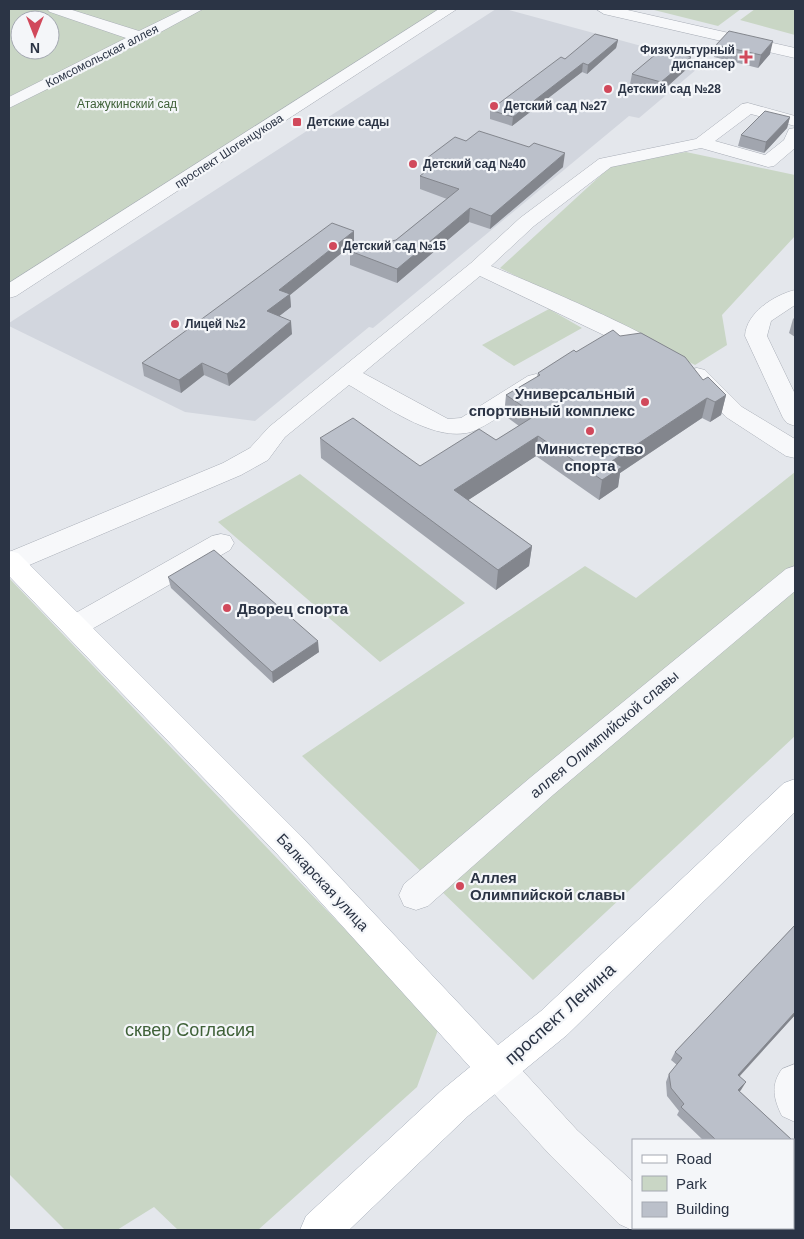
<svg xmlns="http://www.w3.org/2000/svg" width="804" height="1239" font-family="Arial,sans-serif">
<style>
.built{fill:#d2d6de}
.green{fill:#c9d6c5;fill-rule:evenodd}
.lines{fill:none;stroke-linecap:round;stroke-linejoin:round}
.minor-casing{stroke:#a9aeb7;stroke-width:1}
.major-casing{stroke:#a3abb8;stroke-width:1}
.minor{fill:#f7f8fa;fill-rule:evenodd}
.major{fill:#fff;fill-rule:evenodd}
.wall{fill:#a1a5ae}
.shaded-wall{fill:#83868d}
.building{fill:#bbc0ca;stroke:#83868d}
.poi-dot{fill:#d1495b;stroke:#f4f6f9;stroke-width:2}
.labels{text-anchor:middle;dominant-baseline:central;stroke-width:4.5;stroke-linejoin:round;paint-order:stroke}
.far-poi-label{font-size:12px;font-weight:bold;fill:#2b3445;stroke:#f4f6f9;text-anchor:start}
.far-street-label{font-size:12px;fill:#2b3445;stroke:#f4f6f9}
.far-park-label{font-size:12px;fill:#3f6138;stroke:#f4f6f9}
.poi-label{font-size:15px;font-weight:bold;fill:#2b3445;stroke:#f4f6f9;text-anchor:start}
.street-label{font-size:15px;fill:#2b3445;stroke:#f4f6f9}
.near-street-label{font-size:18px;fill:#2b3445;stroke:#f4f6f9}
.near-park-label{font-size:18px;fill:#3f6138;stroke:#f4f6f9}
</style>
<rect width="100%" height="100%" fill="#e4e7ec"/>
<path class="built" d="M496,9H505L704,63L639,118L629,116L373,328L369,327L255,421L185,412L9,326V323Z"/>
<path class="green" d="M9,9H449L9,292ZM20,20H50V50H20Z
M650,9H741L718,26Z
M755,9H795V35L740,20Z
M686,152L795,175V236L722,315L727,345L695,365L500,268L612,165Z
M549,309L582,328L514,366L482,345Z
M795,472V736L533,980L302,756L585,566L636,598Z
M300,474L465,603L380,662L218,522Z
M9,578L402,989L438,1030L417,1087L258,1230H178L154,1207L117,1230H65L9,1174Z"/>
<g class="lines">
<defs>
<path id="minor" d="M47,9H69L139,31L184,9H203L146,40L9,108V97L126,38L50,12Z
M439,9H457L16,296L9,298V283Z
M596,9H623L795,48V58L604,14Z
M748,103L795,116V126L751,114L715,141L765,155L784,140L789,129L795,128V148L774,166L768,167L701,148L611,167L534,226L491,266C520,278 659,336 671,353L668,358L660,360L652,358L480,276L363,373L448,419L461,418L528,376L536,374L544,376L547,381L544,386C522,400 499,419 476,430C438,447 381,403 349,385L285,437L268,460L241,475L20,569L9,571V552L223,463L250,448L269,427L471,263L520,218L599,159L696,139L742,104Z
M795,290V305L771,321L767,336L795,394V426L787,423L783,418L745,336C746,313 774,295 795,290Z
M697,368L705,370L742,407L795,439V458L786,456L726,417L686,375L689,370Z
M221,534L230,536L234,543L230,550L85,633L75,636L65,633L61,626L65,619L212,536Z
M795,566V591L553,795L428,906L416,910L404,906L399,895L404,884L531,777L786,569Z
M497,1052L510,1057L577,1130L633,1182V1228H672L673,1230H632L619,1224L551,1156L484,1083L479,1070L484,1057Z
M795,1064V1122L782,1116C774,1100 770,1085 782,1069Z"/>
<path id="major" d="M9,551L18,553L300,835L498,1045L541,1011L784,783L795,779V812L567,1035L468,1116L349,1230H300L306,1216L442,1090L470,1067L278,855L9,576Z"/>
</defs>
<use href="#minor" class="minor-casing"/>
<use href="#major" class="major-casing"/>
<use href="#minor" class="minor"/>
<use href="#major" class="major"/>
</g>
<path class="wall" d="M618,40L616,48L587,74L582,72L512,126L490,119V110L565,59Z
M716,45L770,54L758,68L714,57Z
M689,67L660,93L630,84L632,74Z
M790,117L787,128L764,153L738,146L741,135Z
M466,141L563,167L490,229L469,222L397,283L350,265V251L396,240L447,199L420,189V176L423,174V161Z
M354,243L290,295L291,307L279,316L292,334L229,386L204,375L181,393L144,376L142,363Z
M795,317V337L789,333L793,319Z
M620,336L703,380L726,395L721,415L710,422L702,418L620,473L618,487L599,500L536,456L468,500L532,546L529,566L496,590L321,458L320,438L420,466L496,440L519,426L504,415L506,395L537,377L538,373L576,352Z
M168,577L319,652L273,683L171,588Z
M795,925V1015L740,1076L741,1090L739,1091L792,1140H703L677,1115L679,1111L667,1096L666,1082L669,1074L677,1065L671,1060L675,1052Z
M793,1141L795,1144V1229L793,1226Z"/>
<path class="shaded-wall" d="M618,40L616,48L587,74L588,65Z
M773,41L770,54L758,68L761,55Z
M691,57L689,67L660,93L661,82Z
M583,63L582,72L512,126L513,117Z
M790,117L787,128L764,153L766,142Z
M565,153L563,167L490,229L491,216Z
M470,208L469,222L397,283V269Z
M354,231V243L290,295L291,307L269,324L267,311L279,290Z
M291,321L292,334L229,386L227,374Z
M202,363L204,375L181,393L179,380Z
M726,395L721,415L710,422L715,402Z
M707,398L702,418L620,473L618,487L599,500L602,480L612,461Z
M538,436L536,456L453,510L454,490Z
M532,546L529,566L496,590L498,570Z
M318,641L319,652L273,683L272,672Z
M795,1012V1015L733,1083L738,1075Z
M746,1082L741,1090L733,1098L738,1090Z"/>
<path class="building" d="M729,31L773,41L761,55L716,45Z
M595,34L618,40L588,65L583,63L513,117L490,110L561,57L565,59Z
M662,49L691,57L661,82L632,74Z
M765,111L790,117L766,142L741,135Z
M479,131L529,147L534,143L565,153L491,216L470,208L397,269L350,251L396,240L459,189L420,176L434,165L423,161L455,137L466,141Z
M332,223L354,231L279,290L290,294L267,311L291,321L227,374L202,363L179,380L142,363Z
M613,330L620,336L641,333L685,357L703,380L708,377L726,395L715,402L707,398L612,461L622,467L602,480L538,436L454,490L532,546L498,570L320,438L353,418L420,466L479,429L496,440L536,415L506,395L540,375L538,373L574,350L576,352Z
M214,550L318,641L272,672L168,577Z
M795,925V1012L738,1075L746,1082L738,1090L792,1140H716L681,1107L684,1104L671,1088L669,1074L682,1058L675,1052Z
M793,1141L795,1144V1216L793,1214Z"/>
<g class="poi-dot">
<path d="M743.5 49.5h5v5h5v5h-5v5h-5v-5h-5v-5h5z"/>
<circle cx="608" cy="89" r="5"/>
<circle cx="494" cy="106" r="5"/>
<rect x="292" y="117" width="10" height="10" rx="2.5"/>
<circle cx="413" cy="164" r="5"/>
<circle cx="333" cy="246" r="5"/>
<circle cx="175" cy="324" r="5"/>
<circle cx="645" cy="402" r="5"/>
<circle cx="590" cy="431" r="5"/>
<circle cx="227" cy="608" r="5"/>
<circle cx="460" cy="886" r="5"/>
</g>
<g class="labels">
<g class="far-poi-label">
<text x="735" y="50" text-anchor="end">Физкультурный<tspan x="735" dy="14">диспансер</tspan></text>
<text x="618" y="89">Детский сад №28</text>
<text x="504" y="106">Детский сад №27</text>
<text x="307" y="122">Детские сады</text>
<text x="423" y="164">Детский сад №40</text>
<text x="343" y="246">Детский сад №15</text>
<text x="185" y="324">Лицей №2</text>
</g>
<g class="far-street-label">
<text transform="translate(102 56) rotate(-27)">Комсомольская аллея</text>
<text transform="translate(229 151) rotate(-33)">проспект Шогенцукова</text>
</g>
<g class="far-park-label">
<text x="127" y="104">Атажукинский сад</text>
</g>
<g class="poi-label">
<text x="635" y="393" text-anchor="end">Универсальный<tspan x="635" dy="17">спортивный комплекс</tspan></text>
<text x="590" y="448" text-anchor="middle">Министерство<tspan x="590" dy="17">спорта</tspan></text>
<text x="237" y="608">Дворец спорта</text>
<text x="470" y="877">Аллея<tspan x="470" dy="17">Олимпийской славы</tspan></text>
</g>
<g class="street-label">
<text transform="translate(604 734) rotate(-40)">аллея Олимпийской славы</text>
<text transform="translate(323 882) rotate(47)">Балкарская улица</text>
</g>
<g class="near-street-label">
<text transform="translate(560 1014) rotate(-42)">проспект Ленина</text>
</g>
<g class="near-park-label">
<text x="190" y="1030">сквер Согласия</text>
</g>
</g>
<rect width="804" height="1239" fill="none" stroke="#2b3445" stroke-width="20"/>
<rect x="632" y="1139" width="162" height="90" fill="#f4f6f9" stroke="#a4a8b1"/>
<rect x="642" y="1155" width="25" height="8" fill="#ffffff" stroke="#a4a8b1"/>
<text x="676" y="1164" font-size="15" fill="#2b3445">Road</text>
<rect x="642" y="1176" width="25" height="15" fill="#c9d6c5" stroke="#a4a8b1"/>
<text x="676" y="1189" font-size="15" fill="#2b3445">Park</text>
<rect x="642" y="1202" width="25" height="15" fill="#bbc0ca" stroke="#a4a8b1"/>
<text x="676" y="1214" font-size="15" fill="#2b3445">Building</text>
<g transform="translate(35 35) rotate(180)"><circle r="24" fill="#f4f6f9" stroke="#a4a8b1"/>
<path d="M0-4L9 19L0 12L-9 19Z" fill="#d1495b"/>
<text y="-8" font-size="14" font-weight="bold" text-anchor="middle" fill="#2b3445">N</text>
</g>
</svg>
